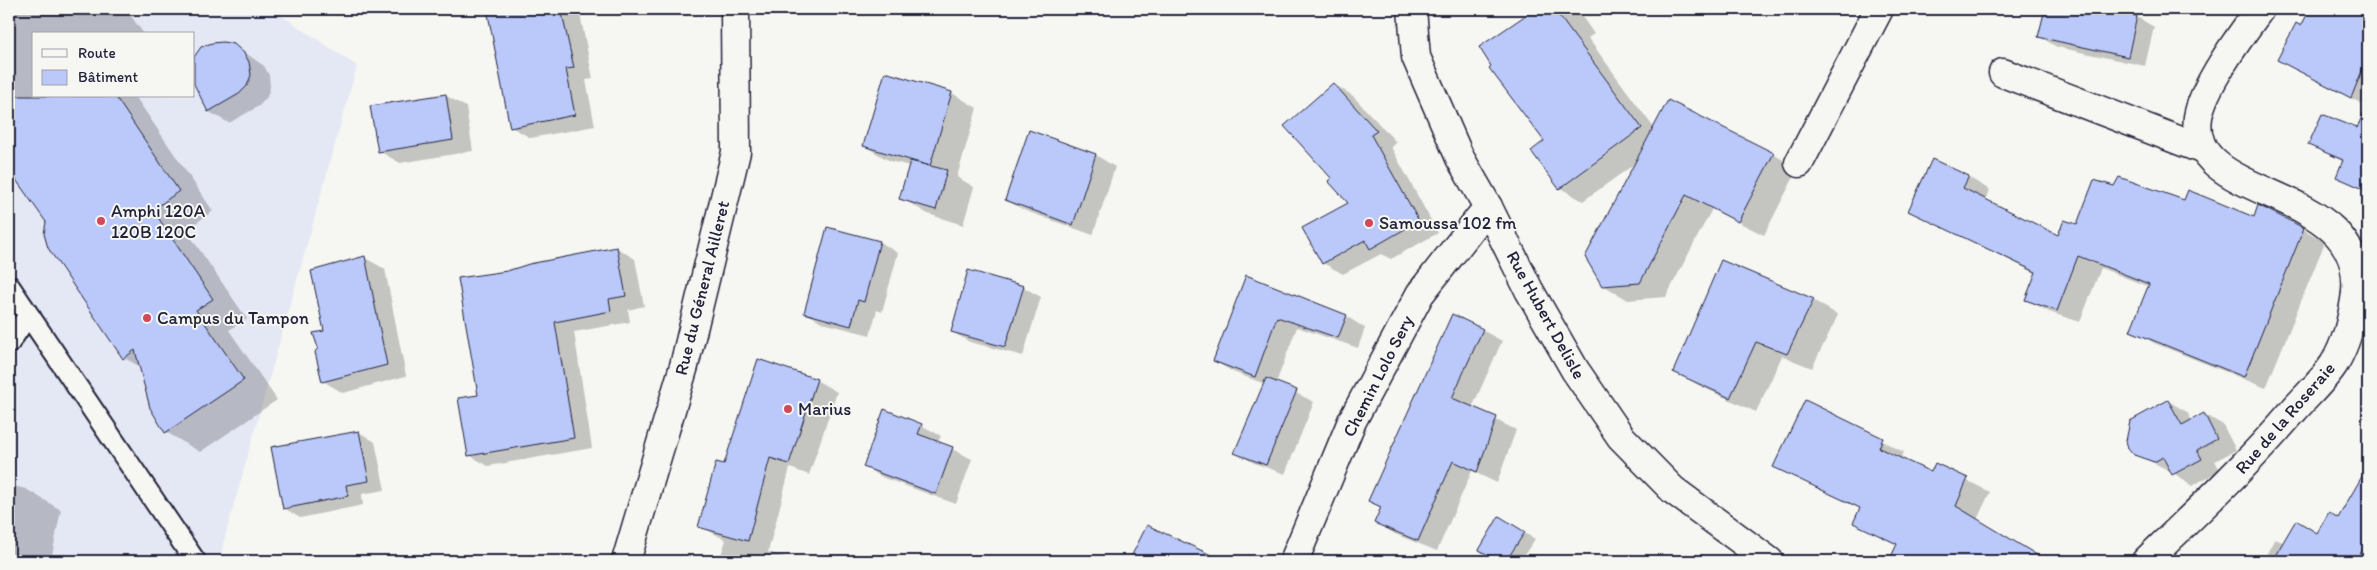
<svg xmlns="http://www.w3.org/2000/svg" width="2377" height="570" font-family="Itim,sans-serif">
<style>
.built{fill:#e4e8f4;fill-rule:evenodd}
.shadow{fill:#0003}
.building{fill:#bac9fa;stroke:#22223b}
.lines{fill:none;stroke-linecap:round;stroke-linejoin:round}
.service-casing{stroke:#22223b;stroke-width:24}
.minor-casing{stroke:#22223b;stroke-width:31}
.secondary-casing{stroke:#22223b;stroke-width:31}
.service{stroke:#f6f6f2;stroke-width:20}
.minor{stroke:#f6f6f2;stroke-width:28}
.secondary{stroke:#f6f6f2;stroke-width:28}
.poi-dot{fill:#d1495b;stroke:#f6f6f2;stroke-width:2}
.labels{text-anchor:middle;dominant-baseline:central;stroke-width:4;stroke-linejoin:round;paint-order:stroke}
.poi-label{font-size:18px;fill:#22223b;stroke:#f6f6f2;text-anchor:start}
.street-label{font-size:18px;fill:#22223b;stroke:#f6f6f2}
</style>
<rect width="100%" height="100%" fill="#f6f6f2"/>
<filter id="ink" filterUnits="userSpaceOnUse"><feTurbulence type="fractalNoise" baseFrequency=".02" numOctaves="2"/><feDisplacementMap in="SourceGraphic" scale="10" xChannelSelector="R" yChannelSelector="G"/><feConvolveMatrix kernelMatrix="1 2 1 2 8 2 1 2 1" color-interpolation-filters="sRGB"/></filter>
<g filter="url(#ink)">
<path class="built" d="M9,9H272L357,66L224,540L220,561H9ZM34,34H194V96H34Z"/>
<path class="shadow" d="M9,9H126L144,34H34V96H135L213,211L186,230L247,319L229,330L277,400L200,452L166,432L141,367L124,358L47,222L9,168Z
M489,9H579L593,79L586,80L595,126L531,138L511,127Z
M1344,9H1357L1356,13Z
M1539,9H1574L1579,12L1594,34L1588,38L1654,128L1773,154L1798,169L1764,235L1712,209L1666,297L1628,300L1603,285L1636,163L1583,201L1560,188L1546,141L1481,47Z
M2046,9H2120L2122,14L2137,17L2154,27L2145,66L2057,47L2040,37Z
M2311,9H2344L2368,21V107L2278,60L2302,27Z
M234,45L264,66L269,75L270,87L267,97L259,106L229,123L209,112L194,82V61L195,58Z
M1334,84L1353,96L1396,142L1391,147L1438,233L1391,259L1381,254L1343,274L1323,263L1350,203L1333,178Z
M952,93L977,108L957,177L974,187L963,225L928,214L901,198L910,166L890,161L864,146Z
M445,95L466,107L473,151L400,163L379,151Z
M2322,116L2368,134V192L2337,177L2344,162L2310,145Z
M1030,132L1096,155L1115,167L1093,235L1026,211L1006,200Z
M1968,177L1990,190L1985,201L2059,237L2078,226L2114,188L2303,229L2325,242L2266,388L2154,343L2131,330L2149,287L2101,268L2080,322L2049,312L2027,300L2037,274L1909,210Z
M828,229L880,242L898,253L882,312L877,310L870,335L823,323L805,312Z
M617,248L635,259L644,306L628,310L630,322L574,332L592,448L488,466L469,455L480,396L508,272Z
M365,258L385,269L406,376L343,393L323,381L326,331Z
M1247,276L1346,316L1365,328L1358,348L1297,327L1276,383L1314,402L1285,474L1254,463L1236,453L1265,384L1233,372L1214,361Z
M1023,287L1041,297L1023,356L970,342L952,332Z
M1813,300L1838,315L1812,368L1782,356L1756,412L1700,386L1674,371Z
M1482,330L1502,341L1472,408L1516,430L1497,483L1472,471L1437,551L1395,534L1376,523L1382,508L1370,501Z
M816,380L837,392L809,475L790,468L768,552L798,561H719L726,540L700,526L725,466Z
M2168,401L2187,412L2192,421L2204,414L2223,425L2236,450L2215,461L2220,470L2192,486L2172,472L2138,455Z
M1805,402L1904,452L1901,459L1932,474L1936,465L1990,492L1977,520L2046,561H1890L1898,545L1855,522L1861,509L1774,466Z
M921,425L941,436L938,442L972,459L956,504L884,478L864,467Z
M359,432L375,442L385,490L362,494L363,505L300,518L284,508Z
M2368,469V561H2263L2275,538L2284,543L2317,534L2339,519Z
M9,485L26,489L61,510L51,560L53,561H9Z
M1499,518L1535,539L1520,561H1501L1481,549Z
M1147,526L1202,552L1218,561H1131Z"/>
<path class="building" d="M487,9H561L574,68L566,69L575,115L510,128Z
M1535,9H1554L1642,128L1559,189L1531,151L1544,141L1489,68L1491,66L1479,47Z
M2045,9H2106L2137,16L2128,57L2038,37Z
M2310,9H2368V56L2351,98L2277,60L2296,23L2301,26Z
M223,42L234,44L244,53L249,62L251,75L247,86L239,94L208,112L194,84V57L201,47L212,43Z
M885,72L952,92L930,166L863,146Z
M1333,83L1377,131L1371,135L1419,221L1370,249L1365,240L1322,264L1302,228L1348,203L1328,181L1331,178L1284,126Z
M446,94L453,140L378,152L370,106Z
M9,96H115L179,191L153,210L213,299L196,310L244,380L165,433L150,408L135,350L123,359L48,248L44,234L46,222L9,170Z
M1668,100L1774,153L1738,222L1686,195L1640,283L1602,286L1585,257Z
M2368,102V191L2336,177L2343,160L2308,145L2322,114L2357,128Z
M1029,130L1096,154L1073,225L1005,200Z
M1932,159L1969,176L1963,188L2058,235L2064,220L2077,224L2094,180L2114,186L2119,177L2184,200L2188,190L2254,217L2258,205L2304,228L2244,377L2130,331L2149,284L2078,256L2057,311L2025,300L2036,272L1908,211Z
M910,161L947,170L936,210L899,199Z
M827,227L880,241L864,302L858,300L851,326L804,313Z
M617,247L626,296L609,299L611,311L555,322L574,438L468,456L458,398L478,395L458,278L507,271L529,264Z
M365,256L387,365L322,382L315,352L318,348L313,333L324,331L311,271Z
M1721,260L1814,299L1787,354L1756,342L1730,398L1673,372Z
M968,270L1024,286L1005,347L951,332Z
M1246,275L1347,315L1338,338L1277,317L1255,377L1213,361Z
M1452,314L1483,329L1452,398L1497,417L1477,472L1453,461L1418,541L1374,523L1381,507L1368,501Z
M758,359L817,379L789,464L770,458L748,541L698,527L716,462L724,464Z
M1266,378L1297,390L1266,465L1234,453Z
M1805,400L1883,438L1879,448L1931,472L1935,463L1968,478L1956,506L2047,561H1889L1897,544L1853,523L1860,508L1773,467Z
M2168,400L2182,425L2204,413L2217,439L2197,450L2202,459L2172,475L2163,457L2154,462L2134,455L2128,448L2126,441L2130,421Z
M884,409L922,424L918,434L953,447L936,494L863,467Z
M359,431L369,481L346,485L348,496L283,509L271,447Z
M2368,466V540L2358,558L2364,561H2272L2296,520L2317,533L2329,512L2338,518Z
M1499,516L1525,532L1506,561H1499L1479,550Z
M1147,525L1224,561H1129Z"/>
<g class="lines">
<defs>
<path id="service" d="M9,286L195,561
M9,343L21,325L31,318"/>
<path id="minor" d="M2003,73L2204,150
M1799,163L1879,9
M626,561L684,366L736,152L735,9
M1294,561L1352,421L1420,294L1488,207
M2146,561C2197,512 2248,464 2294,410C2307,395 2323,381 2334,364C2346,344 2351,324 2355,300C2374,180 2185,207 2198,117C2203,86 2241,35 2260,9"/>
<path id="secondary" d="M1412,9L1416,57L1460,158L1488,207L1529,290L1575,370L1621,437L1673,490L1769,561"/>
</defs>
<use href="#service" class="service-casing"/>
<use href="#minor" class="minor-casing"/>
<use href="#secondary" class="secondary-casing"/>
<use href="#service" class="service"/>
<use href="#minor" class="minor"/>
<use href="#secondary" class="secondary"/>
</g>
</g>
<g class="poi-dot">
<circle cx="101" cy="221" r="5"/>
<circle cx="1369" cy="223" r="5"/>
<circle cx="147" cy="318" r="5"/>
<circle cx="788" cy="409" r="5"/>
</g>
<g class="labels">
<g class="poi-label">
<text x="111" y="211">Amphi 120A<tspan x="111" dy="21">120B 120C</tspan></text>
<text x="1379" y="223">Samoussa 102 fm</text>
<text x="157" y="318">Campus du Tampon</text>
<text x="798" y="409">Marius</text>
</g>
<g class="street-label">
<text transform="translate(702 288) rotate(-76)">Rue du Géneral Ailleret</text>
<text transform="translate(1546 315) rotate(61)">Rue Hubert Delisle</text>
<text transform="translate(1378 376) rotate(-63)">Chemin Lolo Sery</text>
<text transform="translate(2285 418) rotate(-49)">Rue de la Roseraie</text>
</g>
</g>
<rect width="2377" height="570" fill="none" stroke="#f6f6f2" stroke-width="30"/>
<rect x="15" y="15" width="2347" height="540" fill="none" stroke="#22223b" stroke-width="2" filter="url(#ink)"/>
<rect x="32" y="32" width="162" height="65" fill="#f6f6f2" stroke="#a1a1a9"/>
<rect x="42" y="49" width="25" height="8" fill="#f6f6f2" stroke="#a1a1a9"/>
<text x="78" y="58" font-size="15" fill="#22223b">Route</text>
<rect x="42" y="70" width="25" height="15" fill="#bac9fa" stroke="#a1a1a9"/>
<text x="78" y="82" font-size="15" fill="#22223b">Bâtiment</text>
</svg>
